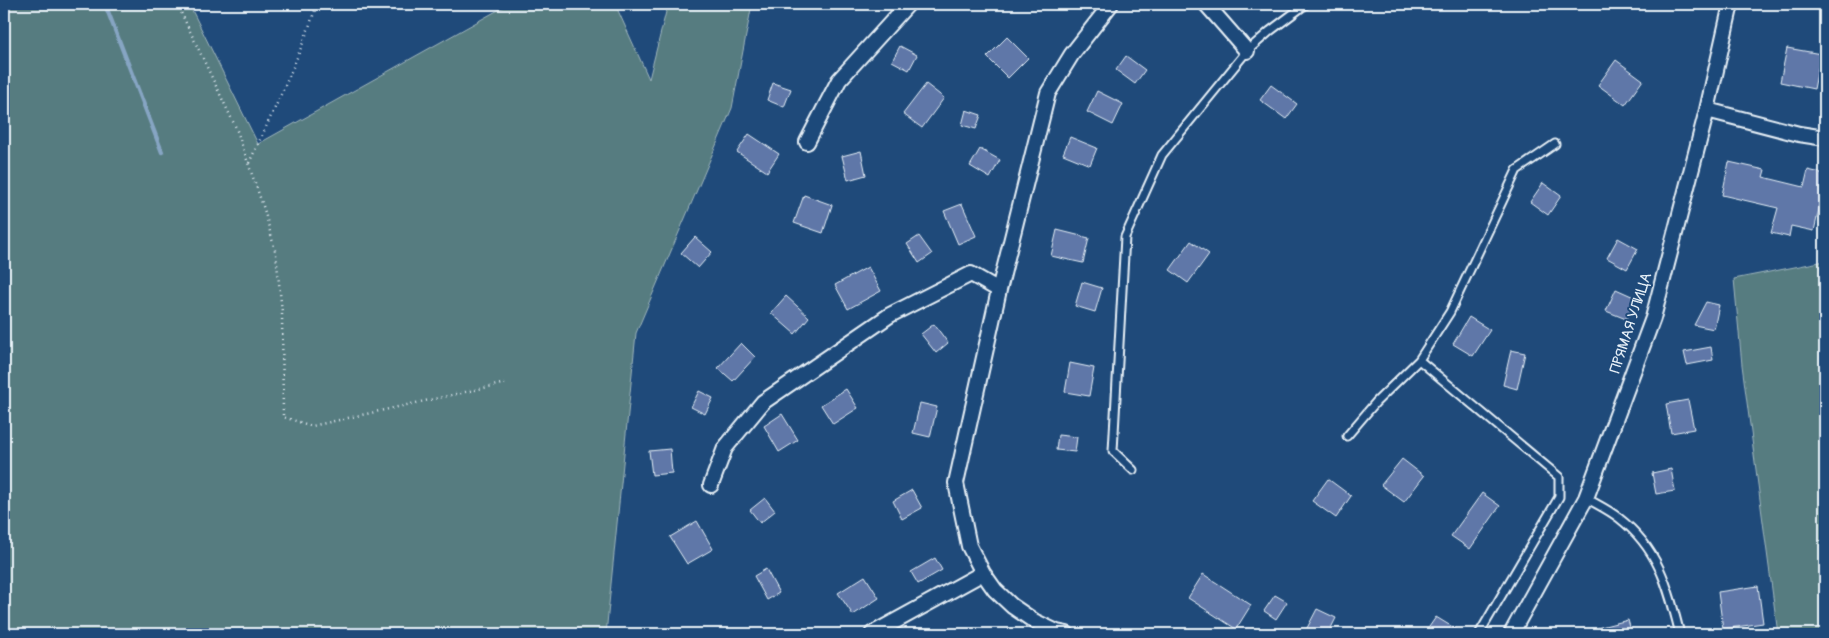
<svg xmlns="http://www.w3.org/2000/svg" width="1829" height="638" font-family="Pangolin,sans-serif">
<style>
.green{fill:#567b80;stroke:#9fb6bc}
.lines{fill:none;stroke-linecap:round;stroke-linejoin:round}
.stream{stroke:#86a5c3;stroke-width:4.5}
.building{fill:#5f77a8;stroke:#e8f1f8}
.service-casing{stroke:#e8f1f8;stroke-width:11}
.minor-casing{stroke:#e8f1f8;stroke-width:18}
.path{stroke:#e8f1f8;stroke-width:2.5;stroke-dasharray:1 4;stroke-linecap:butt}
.service{stroke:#1f4a7a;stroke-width:7}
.minor{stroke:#1f4a7a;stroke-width:14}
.labels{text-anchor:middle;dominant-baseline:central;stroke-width:4;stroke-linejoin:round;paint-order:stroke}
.street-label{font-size:15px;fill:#e8f1f8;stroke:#1f4a7a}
</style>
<rect width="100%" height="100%" fill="#1f4a7a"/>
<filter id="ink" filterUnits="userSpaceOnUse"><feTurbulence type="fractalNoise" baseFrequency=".02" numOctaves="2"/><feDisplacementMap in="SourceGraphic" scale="10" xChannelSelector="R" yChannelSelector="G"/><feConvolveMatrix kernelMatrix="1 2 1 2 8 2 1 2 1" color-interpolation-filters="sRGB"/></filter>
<g filter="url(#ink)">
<path class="green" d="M4,4H189L258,144L509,4H615L649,79L668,4H752L732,108L636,333L606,634H4Z
M1825,261V634H1778L1742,365L1734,279Z"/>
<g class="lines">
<path class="stream" d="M105,4L162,152"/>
</g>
<path class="building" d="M1007,37L1028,58L1008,78L987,57Z
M900,46L917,55L909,70L892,61Z
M1787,48L1821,54L1814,89L1780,82Z
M1126,56L1145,70L1135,84L1116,70Z
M1616,60L1643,80L1625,105L1598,85Z
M773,83L791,89L784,107L767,100Z
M926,84L944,98L922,128L903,114Z
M1271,85L1297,104L1286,119L1260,100Z
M1097,91L1123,104L1113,125L1087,112Z
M966,110L981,115L976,129L962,125Z
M749,134L779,154L767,172L737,152Z
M1070,137L1097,148L1090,165L1063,154Z
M980,149L1000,160L990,178L970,166Z
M861,151L866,175L848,180L842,156Z
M1729,162L1765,170L1763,177L1804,187L1808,170L1825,174V183L1814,231L1791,226L1789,237L1771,233L1778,208L1722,195Z
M1543,183L1561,196L1548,215L1530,202Z
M804,195L832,205L823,233L794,223Z
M962,204L976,236L958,244L944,211Z
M1057,230L1089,238L1083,263L1051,256Z
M919,236L932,254L919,263L907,244Z
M695,237L712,252L698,268L681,253Z
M1618,238L1638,249L1627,269L1607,258Z
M1191,241L1209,254L1188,283L1170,270Z
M868,267L881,291L848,309L835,285Z
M1082,282L1102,288L1095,312L1075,306Z
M1616,289L1636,298L1626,319L1606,311Z
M786,296L809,317L795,334L771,313Z
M1706,302L1719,305L1714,329L1694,325Z
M1469,317L1490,330L1473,356L1453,344Z
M934,324L948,343L936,353L921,334Z
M741,343L755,357L733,381L718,368Z
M1711,347L1713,360L1687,365L1684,352Z
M1511,350L1525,353L1517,389L1503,385Z
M1070,363L1094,368L1089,396L1065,392Z
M846,389L858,408L833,424L821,405Z
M699,391L713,398L705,414L691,407Z
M1688,400L1694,429L1671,433L1666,404Z
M920,403L937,407L930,437L913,433Z
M782,414L798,440L779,452L764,426Z
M1058,435L1077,437L1075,452L1056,450Z
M670,449L672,473L652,475L649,451Z
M1402,459L1424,476L1404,502L1381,485Z
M1671,469L1675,491L1656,494L1652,473Z
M1328,479L1351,496L1336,518L1312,501Z
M912,490L922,508L902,519L893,501Z
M1482,493L1500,506L1470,549L1451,536Z
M765,498L775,511L760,523L750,510Z
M697,521L713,549L687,564L670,537Z
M935,558L942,570L918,584L911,572Z
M766,569L779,593L767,600L754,576Z
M1203,574L1251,605L1236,629L1188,598Z
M865,576L879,598L853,615L838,593Z
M1758,586L1763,623L1723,629L1718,592Z
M1275,595L1287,602L1276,619L1264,611Z
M1317,609L1336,618L1328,634H1314L1306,630Z
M1436,617L1464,634H1433L1427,630Z
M1628,620L1632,634H1590L1589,630Z"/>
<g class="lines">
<defs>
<path id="service" d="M1347,436L1376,402L1419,360
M1133,470L1113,451L1125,237L1162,155L1247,51L1270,31L1306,4
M1586,498C1596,504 1609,510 1619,518C1659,549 1668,587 1680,634
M1479,634L1559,497V477L1419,360L1450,312L1517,170L1555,144"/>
<path id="minor" d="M1206,4L1247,51
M1707,110L1799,134L1825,138
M807,142L839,80L908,4
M711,485L725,448L763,402L890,315L971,274L999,290
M872,634L983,573
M1067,634L1057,632L1034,621L1012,606L995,590L983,573L969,546L956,483L999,290L1048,93L1072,54L1111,4
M1511,634L1586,498L1653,318L1707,110L1731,4"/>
</defs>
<use href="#service" class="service-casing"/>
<use href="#minor" class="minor-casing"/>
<path class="path" d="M177,4L236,128L264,209L276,254L282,312L283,417L312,426L506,383
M249,163C274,110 299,59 317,4"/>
<use href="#service" class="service"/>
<use href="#minor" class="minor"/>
</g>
</g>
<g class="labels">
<g class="street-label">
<text transform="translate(1631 323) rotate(-72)">ПРЯМАЯ УЛИЦА</text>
</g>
</g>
<rect width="1829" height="638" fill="none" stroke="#1f4a7a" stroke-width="20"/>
<rect x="10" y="10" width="1809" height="618" fill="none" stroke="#e8f1f8" stroke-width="2" filter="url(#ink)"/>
</svg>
